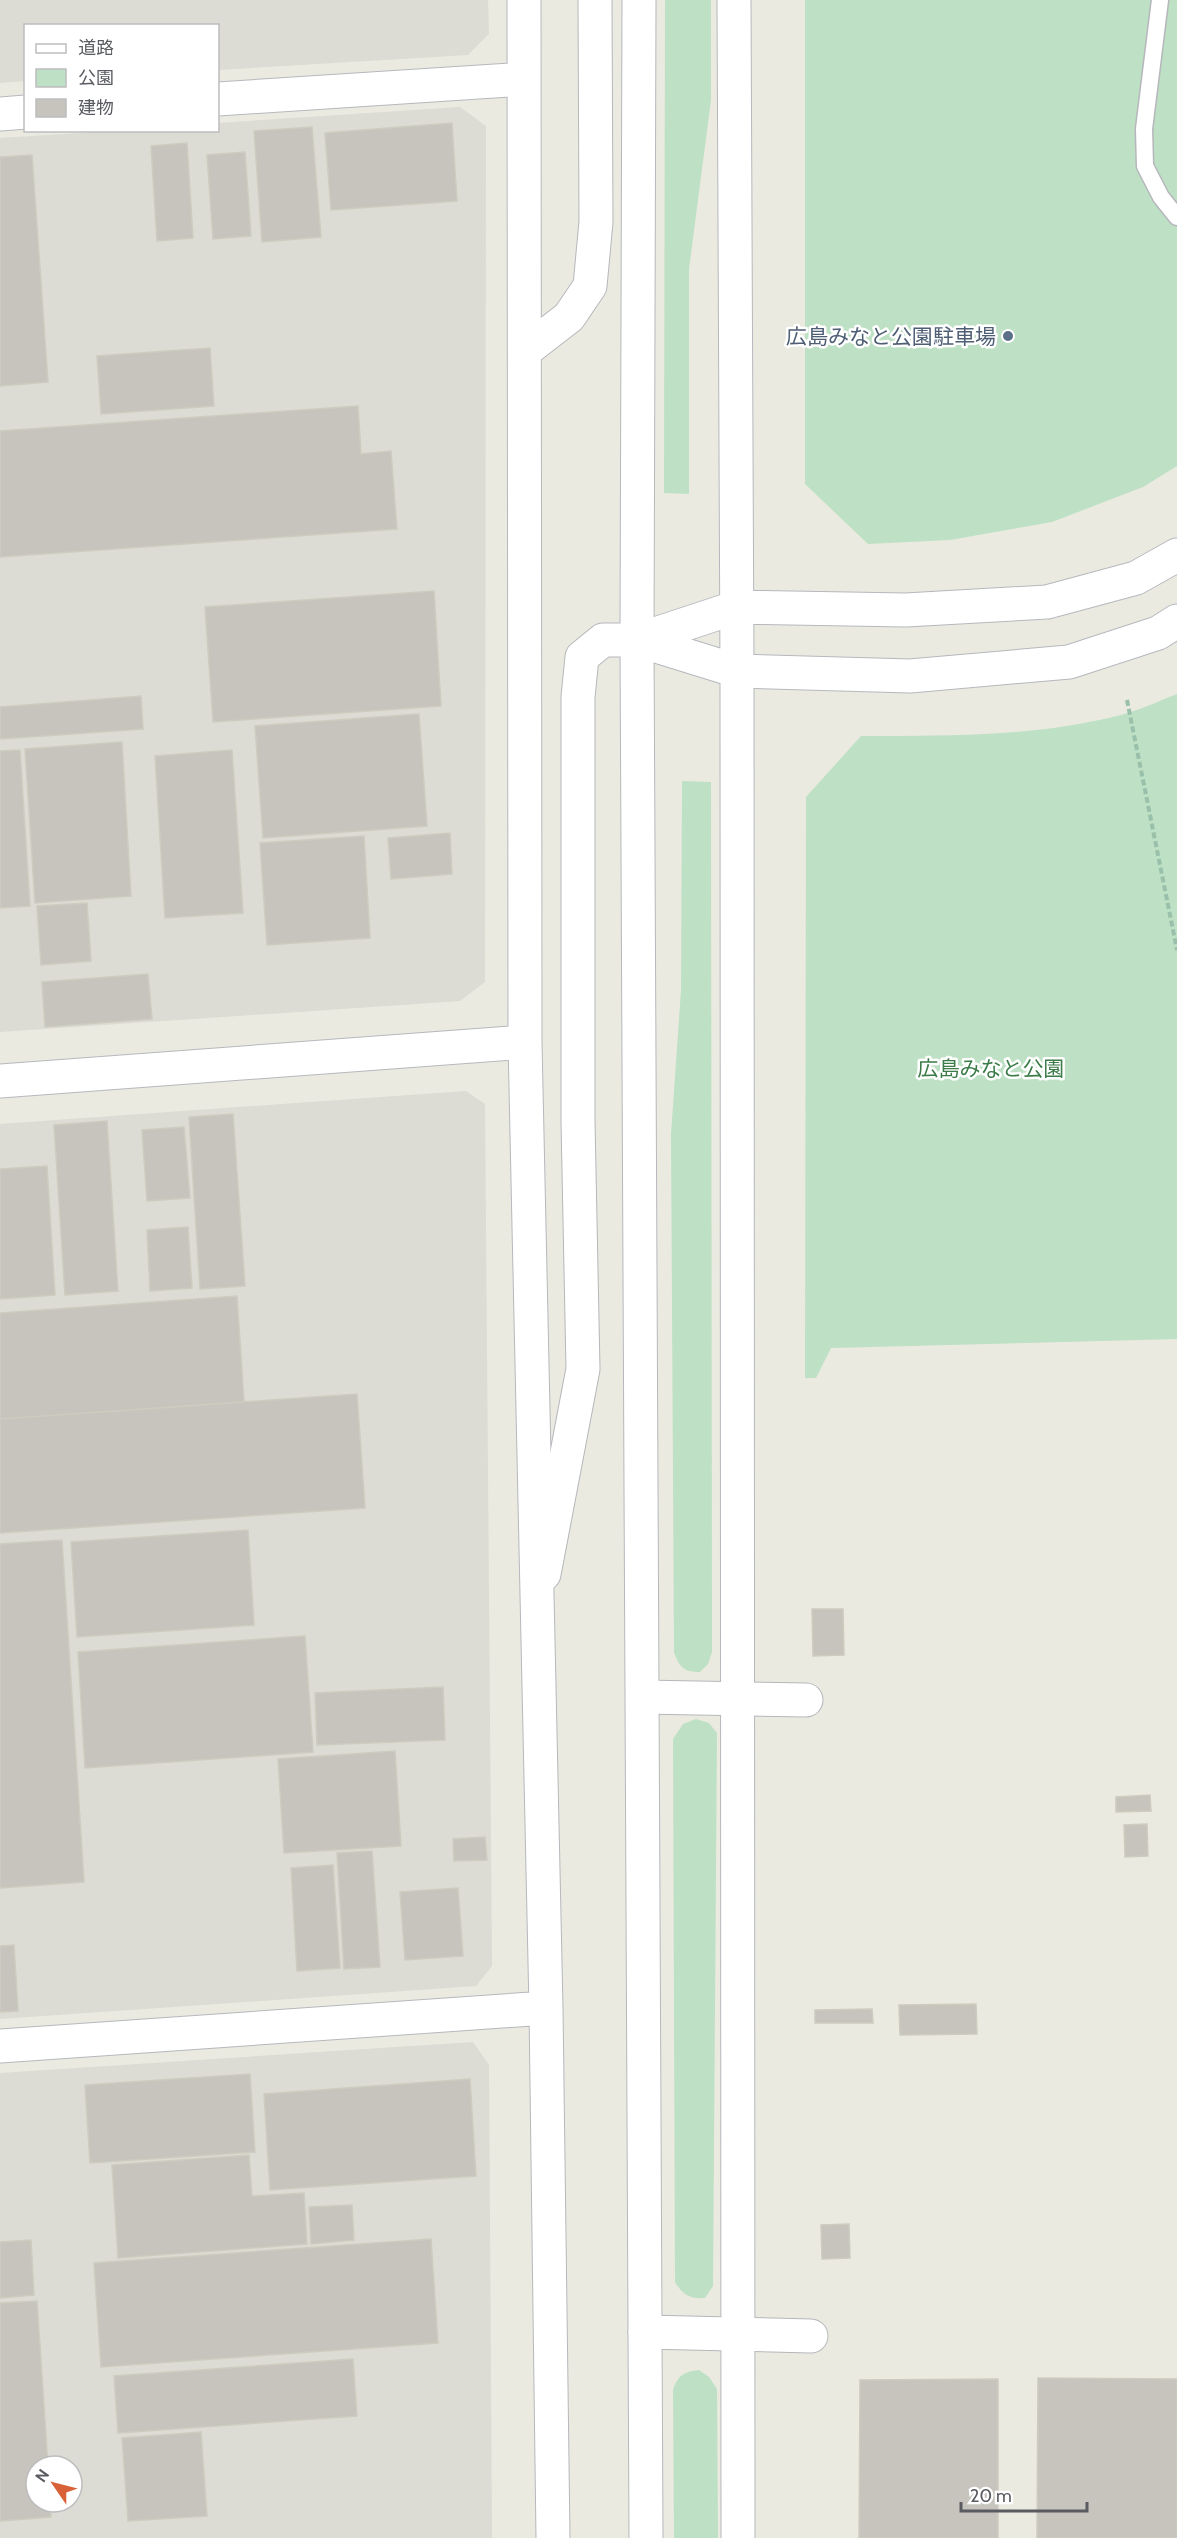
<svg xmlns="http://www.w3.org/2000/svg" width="1177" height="2538" font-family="Cabin,'Noto Sans JP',sans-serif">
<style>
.industrial{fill:#dcdbd4;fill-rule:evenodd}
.green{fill:#bee0c4}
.building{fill:#c6c4bd;stroke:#ceccbf;stroke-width:1.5}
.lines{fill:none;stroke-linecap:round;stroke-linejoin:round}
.lane-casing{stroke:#b6b7bc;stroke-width:19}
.street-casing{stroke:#b6b7bc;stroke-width:35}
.secondary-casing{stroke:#b6b8be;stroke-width:35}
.path{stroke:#98c0ab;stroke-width:4;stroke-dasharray:6 3;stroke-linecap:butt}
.lane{stroke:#fff;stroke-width:16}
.street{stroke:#fff;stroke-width:33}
.secondary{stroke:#fff;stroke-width:33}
.service-dot{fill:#5c6f8a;stroke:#fff;stroke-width:2}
.labels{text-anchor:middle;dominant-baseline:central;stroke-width:5;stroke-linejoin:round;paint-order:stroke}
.service-label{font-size:21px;fill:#4e5e75;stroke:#fff;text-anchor:end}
.park-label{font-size:21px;fill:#3b7c49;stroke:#fff}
</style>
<rect width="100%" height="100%" fill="#eaeae0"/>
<path class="industrial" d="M0,0H488L489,34L468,55L218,70V26H26L25,81L0,83Z
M460,107L486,126L485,982L460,1001L0,1032V138L114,131L218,130V123Z
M466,1091L485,1104L492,1966L476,1986L0,2019V1124Z
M473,2042L489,2065L492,2538H0V2073ZM36,2466H72V2502H36Z"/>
<path class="green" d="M665,0H711V100L689,269V494L664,493Z
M805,0H1177V466L1143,487L1052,522L950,540L868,544L805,484Z
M1177,694V1339L831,1348L816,1378H805L806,797L861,736C949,736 1031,737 1117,716C1137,711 1157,702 1177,694Z
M682,781L711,782L712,1652L708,1664L700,1672C684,1672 679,1667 674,1652L671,1134L681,990Z
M696,1719L709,1723L717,1733L713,2286L705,2298C689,2299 683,2295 675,2282L673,1739L683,1724Z
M699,2370L709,2377L717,2389L718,2538H674L673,2390C678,2375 684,2372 699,2370Z"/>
<path class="building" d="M452,123L457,201L331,210L325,133Z
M312,127L321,237L262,242L254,131Z
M187,143L193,238L157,241L151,146Z
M245,152L251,236L213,239L207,155Z
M32,155L48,382L0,386V157Z
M210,348L214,406L101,414L97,356Z
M358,406L361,454L391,451L397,529L0,557V431Z
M434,591L441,706L213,722L205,607Z
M141,696L143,729L0,739V707Z
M419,714L427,826L263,838L255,726Z
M122,742L131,896L35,903L25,749Z
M20,750L30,906L0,908V751Z
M232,750L243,913L165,918L155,756Z
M450,833L452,874L391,879L388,838Z
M364,836L370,938L267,945L260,843Z
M87,903L91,961L41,965L37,906Z
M148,974L152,1019L45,1027L42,982Z
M233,1114L245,1286L200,1289L189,1117Z
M107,1121L118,1291L65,1295L54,1125Z
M184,1127L190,1198L147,1201L142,1130Z
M47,1166L55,1295L0,1299V1169Z
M188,1227L192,1288L150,1291L147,1230Z
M237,1296L244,1402L0,1419V1313Z
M357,1394L365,1508L0,1533V1419Z
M248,1530L254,1625L77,1637L71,1542Z
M62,1540L84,1882L0,1888V1544Z
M812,1609H843L844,1655L813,1656Z
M305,1636L313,1752L85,1768L78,1652Z
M443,1687L445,1740L317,1745L315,1693Z
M395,1751L401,1846L284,1853L278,1759Z
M1150,1795L1151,1811L1116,1812V1797Z
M1147,1824L1148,1856L1125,1857L1124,1825Z
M485,1837L487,1860L454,1861L453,1839Z
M372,1851L380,1967L344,1969L337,1853Z
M333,1865L340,1968L297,1971L291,1868Z
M458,1888L463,1956L405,1960L400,1892Z
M14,1945L18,2011L0,2012V1946Z
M976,2004L977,2034L900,2035L899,2005Z
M872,2009L873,2023H815V2010Z
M250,2074L255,2152L90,2163L85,2085Z
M470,2079L476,2176L270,2190L264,2094Z
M249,2155L252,2196L304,2193L307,2244L118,2258L112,2165Z
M352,2205L354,2240L311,2244L309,2207Z
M849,2224L850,2258L822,2259L821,2225Z
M431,2239L438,2343L101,2367L94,2263Z
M31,2240L34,2295L0,2298V2242Z
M37,2301L48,2466H36V2502H50L51,2517L0,2521V2303Z
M353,2359L357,2416L118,2433L114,2376Z
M1038,2378L1177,2379V2538H1037Z
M998,2379V2538H859L860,2380Z
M201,2432L207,2516L128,2521L122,2438Z"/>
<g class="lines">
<defs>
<path id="lane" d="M1160,0L1144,129L1145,166L1161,197L1177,217"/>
<path id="street" d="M525,351L569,317L590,286L596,222L595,0
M544,1574L583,1369L578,1121V697L582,657L603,640H637
M643,1697L806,1700
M645,2332L811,2336"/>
<path id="secondary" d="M524,0L525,1042L546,2008L553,2538
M639,0L637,640L646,2538
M734,0L737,671L738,2538
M218,99L524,79
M0,114L26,112
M637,640L737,607L906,610L1047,602L1136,578L1177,555
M637,640L737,671L910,676L1069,662L1158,633L1177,621
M0,1081L525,1042
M0,2046L546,2008"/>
</defs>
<use href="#lane" class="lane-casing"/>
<use href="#street" class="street-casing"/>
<use href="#secondary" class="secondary-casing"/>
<path class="path" d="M1127,700L1177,950"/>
<use href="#lane" class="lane"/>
<use href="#street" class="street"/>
<use href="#secondary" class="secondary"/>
</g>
<circle class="service-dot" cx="1008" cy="336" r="6"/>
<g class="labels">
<g class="service-label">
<text x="996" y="336">広島みなと公園駐車場</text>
</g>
<g class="park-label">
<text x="991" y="1068">広島みなと公園</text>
</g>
</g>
<rect x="24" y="24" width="195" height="108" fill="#ffffff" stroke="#bdbdbf" stroke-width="1.5"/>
<rect x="36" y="44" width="30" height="9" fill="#ffffff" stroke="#bdbdbf" stroke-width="1.5"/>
<text x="78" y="54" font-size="18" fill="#595b60">道路</text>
<rect x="36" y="69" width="30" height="18" fill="#bee0c4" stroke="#bdbdbf" stroke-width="1.5"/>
<text x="78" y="84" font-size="18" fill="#595b60">公園</text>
<rect x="36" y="99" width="30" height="18" fill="#c6c4bd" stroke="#bdbdbf" stroke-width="1.5"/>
<text x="78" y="114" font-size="18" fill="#595b60">建物</text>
<g transform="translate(54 2484) rotate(305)"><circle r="28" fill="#ffffff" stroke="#bdbdbf" stroke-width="1.5"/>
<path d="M0-4.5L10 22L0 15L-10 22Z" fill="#d86138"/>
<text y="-9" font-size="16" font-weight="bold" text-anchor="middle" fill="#595b60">N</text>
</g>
<path d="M961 2502v9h126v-9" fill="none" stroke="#595b60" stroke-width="3"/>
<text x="970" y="2502" font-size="18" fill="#595b60" stroke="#ffffff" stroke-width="4.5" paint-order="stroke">20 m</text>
</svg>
